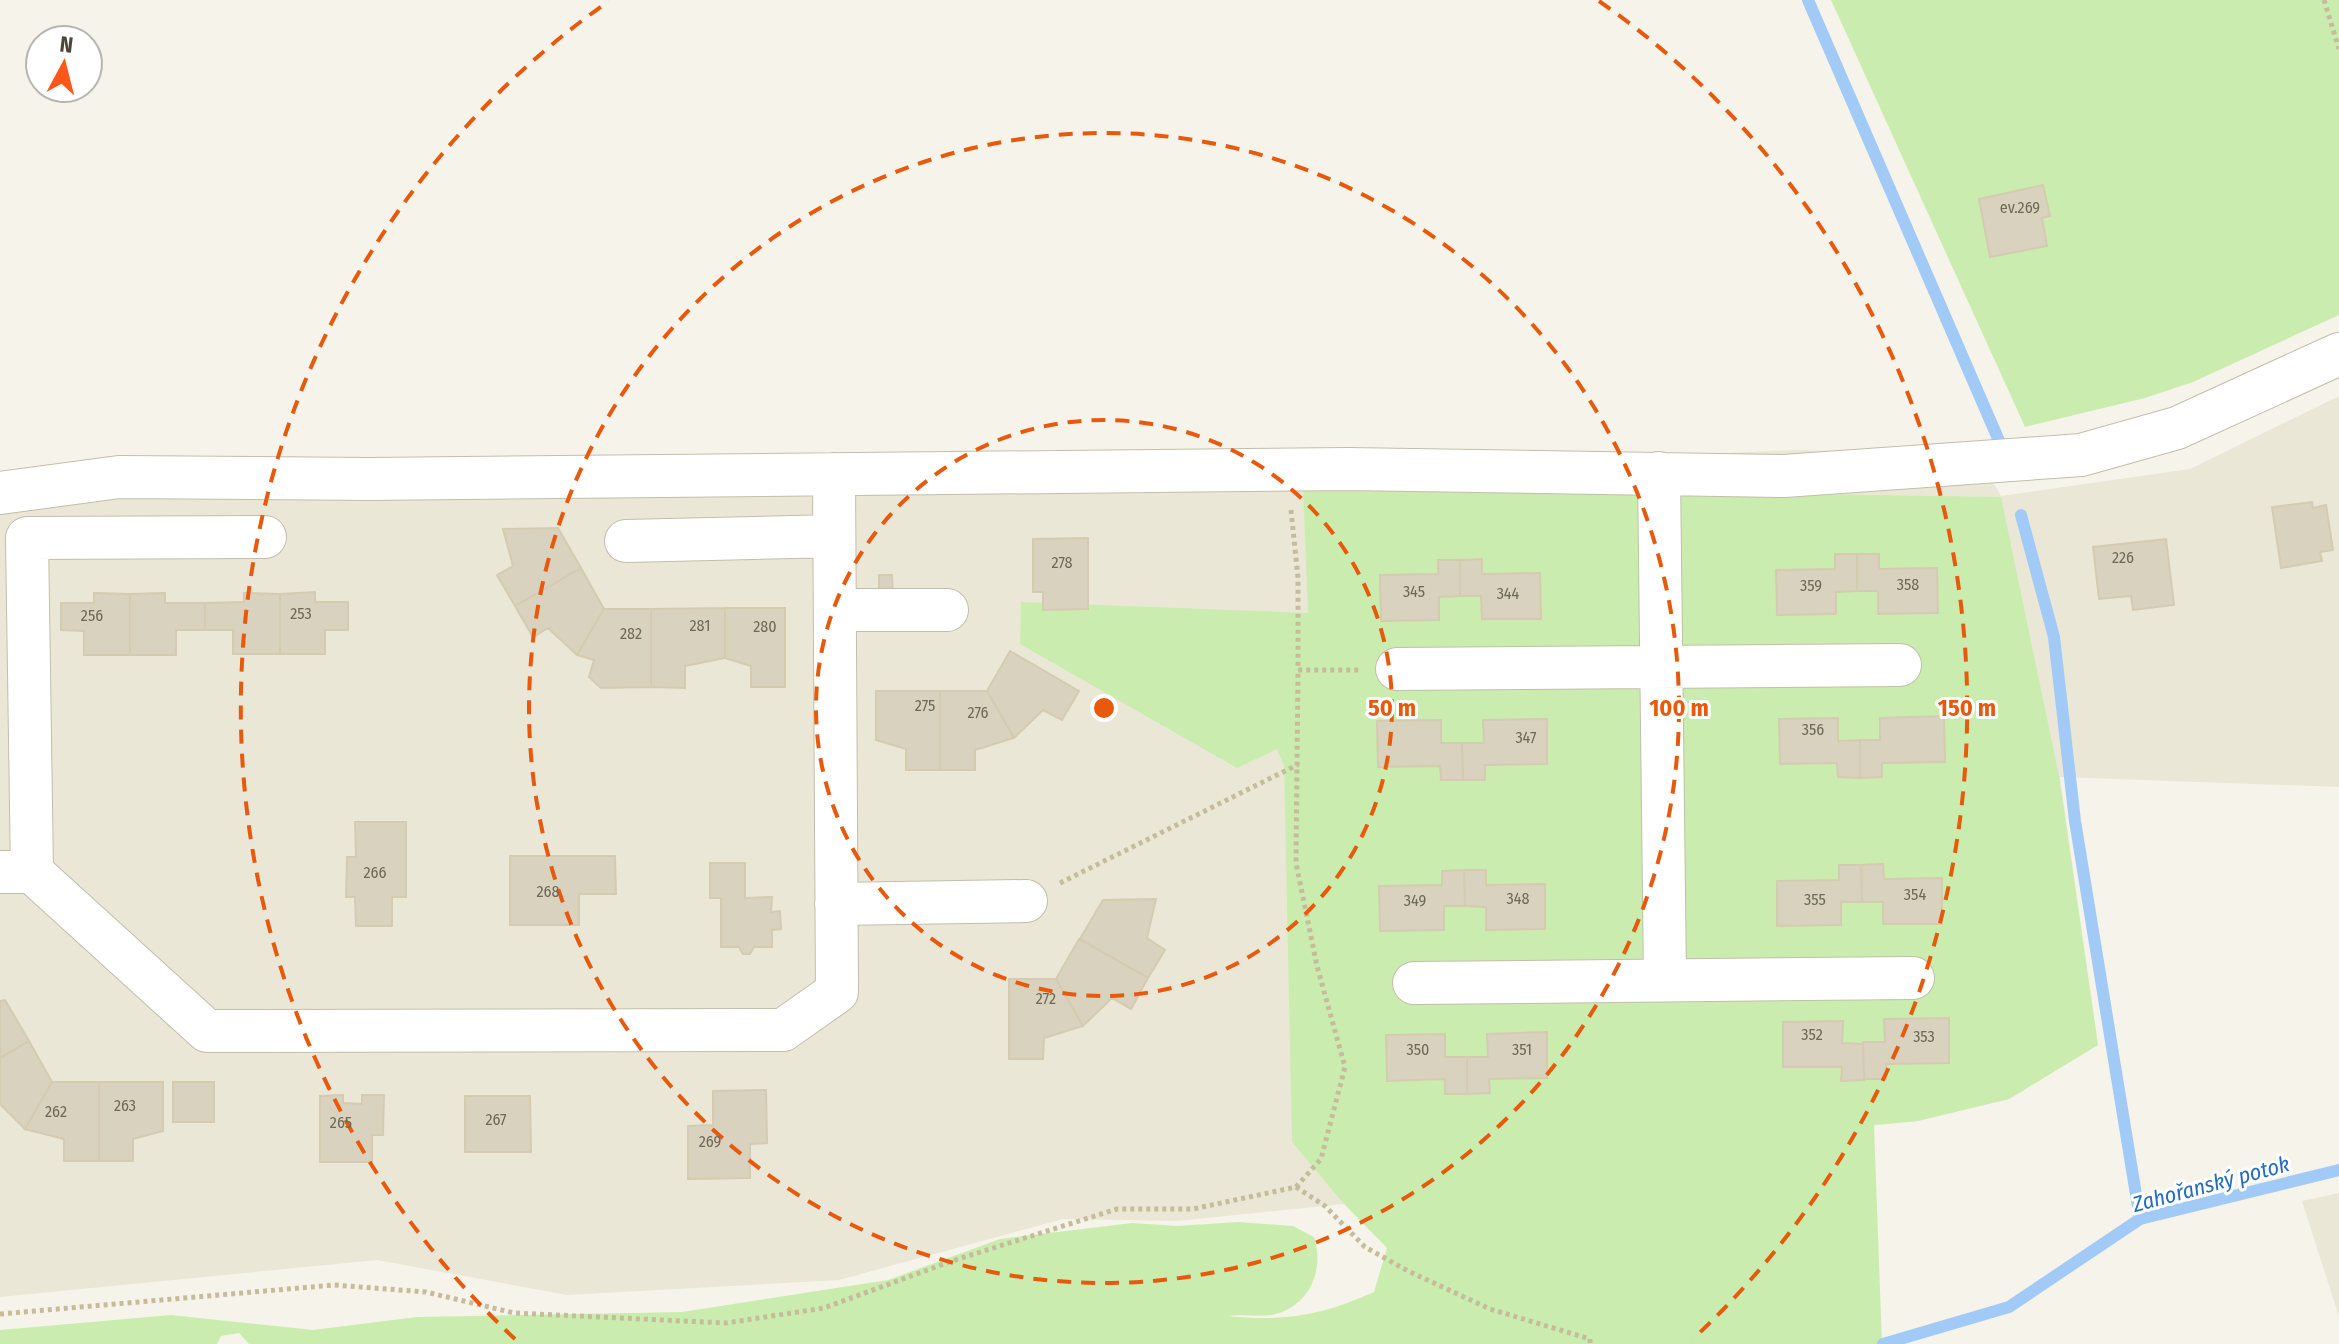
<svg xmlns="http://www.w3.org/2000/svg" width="2339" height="1344" font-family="'Fira Sans Condensed',sans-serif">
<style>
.residential{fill:#ebe7d7}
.green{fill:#caedaf}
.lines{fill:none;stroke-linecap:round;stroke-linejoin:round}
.stream{stroke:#a2caf7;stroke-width:12}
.building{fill:#d9d2be;stroke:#d4cbb0;stroke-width:2}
.minor-casing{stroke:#c3beab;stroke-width:44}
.path{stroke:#c6bc9b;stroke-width:5;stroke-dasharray:4 4;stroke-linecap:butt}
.minor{stroke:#fff;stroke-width:42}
.ring{fill:none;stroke:#e8590c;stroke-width:4;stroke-dasharray:14 10}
.labels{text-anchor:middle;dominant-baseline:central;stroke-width:6;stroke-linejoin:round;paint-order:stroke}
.number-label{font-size:16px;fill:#6e6959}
.water-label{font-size:22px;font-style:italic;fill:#246cc2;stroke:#fff}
.centre{fill:#e8590c;stroke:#fff;stroke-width:4}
.ring-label{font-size:24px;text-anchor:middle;font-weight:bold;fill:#e8590c;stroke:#fff;stroke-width:6;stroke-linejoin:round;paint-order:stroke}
</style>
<rect width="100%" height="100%" fill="#f6f4ea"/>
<path class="residential" d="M2339,396V787L2060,777L2098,1045L2009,1099L1918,1121L1422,1169L1344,1204L1178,1221L1063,1219L839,1280L567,1295L377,1260L0,1297V472L112,457L1287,469L1797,450L1895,452L1971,444L2001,496L2190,469Z
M2339,1193V1317L2302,1201Z"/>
<path class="green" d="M1831,0H2339V315L2193,382L2145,398L2025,427Z
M1303,486L2001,497L2059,776L2098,1045L2009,1099L1918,1121L1874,1125L1882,1344H249L239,1333L221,1336L217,1344H0V1330L171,1315L313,1330L417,1317L682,1312L888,1280L1000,1239L1132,1223L1177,1226L1238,1222L1293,1226L1314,1237C1325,1271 1309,1307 1272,1315C1258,1317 1241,1314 1228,1316C1284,1322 1323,1315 1374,1292L1387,1248L1344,1204L1292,1142L1284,765L1277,749L1237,768L1020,644L1021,602L1308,613Z"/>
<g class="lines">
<path class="stream" d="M1808,0L2000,443
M2021,515L2054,637L2075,821L2140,1219
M1883,1344L2009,1307L2140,1219L2339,1170"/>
</g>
<path class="building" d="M2043,185L2050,216L2042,218L2047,246L1990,257L1979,199Z
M2312,502L2313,508L2326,505L2333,550L2320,552L2322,561L2281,568L2272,507Z
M558,528L581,568L515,606L497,575L513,566L503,529Z
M1088,538V609L1043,610V592H1033V539Z
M2166,539L2174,605L2133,610L2131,596L2099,599L2093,547Z
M1835,554H1857V591L1836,592V614L1777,615L1776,570L1835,569Z
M1857,554H1879V569L1937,568L1938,613L1878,614V591H1857Z
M1482,559V574L1540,573L1541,619H1482L1481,596H1460V560Z
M1438,560H1460V596L1439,597V620L1381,621L1380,575L1438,574Z
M581,568L604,609L577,655L548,628L533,637L515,606Z
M879,575H892L893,600L879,601Z
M315,592V602H348V630H325V654H280V594Z
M94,593L130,594V655H84V631L61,630V603H94Z
M165,593V603H205V630H176V655H130V594Z
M244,593L280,594V654H233V630H205V603L244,602Z
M725,608V658L685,666V688L651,687V609Z
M725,608H785V687H751V666L725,658Z
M604,609H651V687L601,688L589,677L594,660L577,655Z
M1010,651L1079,691L1062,720L1043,710L1014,738L987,691Z
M876,691H940V770H906V749L876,740Z
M940,691H987L1014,738L975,750V770H940Z
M1944,716L1945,762L1882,763V777L1860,778V740H1880V718Z
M1838,718V741L1860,740V778L1838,777L1837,763L1780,764L1779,719Z
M1547,719V764L1485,765V780H1463L1462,743H1484L1483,720Z
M1441,720V743H1462L1463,780H1441L1440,766L1378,767L1377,721Z
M355,822H406V897H392V926H356L355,897H346L347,857H356Z
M510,856H615L616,894H579V925H510Z
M710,863H745V898L772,897L771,912L780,911L781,929L772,930V947H754L750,954H743L739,947H721V898H710Z
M1883,864L1884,879L1942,878V924H1883V902H1862L1861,865Z
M1839,865H1861L1862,902H1841V925L1777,926V881L1839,880Z
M1464,870H1486V885L1545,884V929L1486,930V907L1465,906Z
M1464,870L1465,906H1444V930L1380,931L1379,886L1442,885V871Z
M1156,899L1147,938L1165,950L1148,978L1080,939L1103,900Z
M1079,939L1148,978L1131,1009L1112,998L1083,1026L1056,979Z
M1009,979H1056L1083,1026L1044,1038L1043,1059H1009Z
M5,1000L29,1041L0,1058V1001Z
M1949,1018V1063L1886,1064V1079H1864L1863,1042H1885L1884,1019Z
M1843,1021L1842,1043L1863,1044L1864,1080L1841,1081L1842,1067H1783V1022Z
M1547,1032V1078L1489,1079L1490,1093L1467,1094V1057H1488L1487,1034Z
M1445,1034V1057H1467V1094H1445V1079L1387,1081L1386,1035Z
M29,1041L52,1082L25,1129L0,1104V1058Z
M52,1082H99V1161H64V1139L25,1129Z
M99,1082H163V1131L133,1139V1161H99Z
M173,1082H214V1122H173Z
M766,1090L767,1143L750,1144V1178L688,1179V1126L713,1125V1091Z
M343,1095V1103L362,1104V1095H384L383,1135H372V1162H320V1096Z
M465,1096H530L531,1152H465Z"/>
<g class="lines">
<defs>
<path id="minor" d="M1659,473L1665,980
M0,493L119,477L369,479L1348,469L1784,476L2081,455L2177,428L2339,354
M626,541L834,536
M835,610H947
M1397,669L1900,665
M0,872H32L207,1031L783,1030L837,992L834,474
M32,872L27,538L265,537
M836,904L1026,901
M1414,983L1913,978"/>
</defs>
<use href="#minor" class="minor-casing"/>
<path class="path" d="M2324,0L2339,49
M1291,510L1298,578V670
M1060,883L1297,765L1298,670H1360
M1296,1187L1325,1206L1365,1247L1408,1271L1490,1309L1590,1339V1344
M0,1314L334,1285L426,1292L514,1313L726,1323L824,1308L952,1261L1117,1209H1193L1296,1187L1321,1159L1345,1067L1317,966L1296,863L1297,765"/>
<use href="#minor" class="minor"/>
</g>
<g class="ring">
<circle cx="1104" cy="708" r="288"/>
<circle cx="1104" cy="708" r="575"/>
<path d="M515 1339A863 863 0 0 1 609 1M1599 1A863 863 0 0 1 1693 1339"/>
</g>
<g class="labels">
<g class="number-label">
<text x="2020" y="207">ev.269</text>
<text x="2123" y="557">226</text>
<text x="1062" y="562">278</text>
<text x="1908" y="584">358</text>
<text x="1811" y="585">359</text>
<text x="1414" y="591">345</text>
<text x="1508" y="593">344</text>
<text x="301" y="613">253</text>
<text x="92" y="615">256</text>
<text x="700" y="625">281</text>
<text x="765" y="626">280</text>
<text x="631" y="633">282</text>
<text x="925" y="705">275</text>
<text x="978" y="712">276</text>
<text x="1813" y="729">356</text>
<text x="1526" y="737">347</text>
<text x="375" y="872">266</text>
<text x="548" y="891">268</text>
<text x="1915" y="894">354</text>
<text x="1518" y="898">348</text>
<text x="1815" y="899">355</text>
<text x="1415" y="900">349</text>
<text x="1046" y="998">272</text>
<text x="1812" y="1034">352</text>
<text x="1924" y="1036">353</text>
<text x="1418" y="1049">350</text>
<text x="1522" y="1049">351</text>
<text x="125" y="1105">263</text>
<text x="56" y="1111">262</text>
<text x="496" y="1119">267</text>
<text x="341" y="1122">265</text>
<text x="710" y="1141">269</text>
</g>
<g class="water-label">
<text transform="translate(2211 1184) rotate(-15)">Zahořanský potok</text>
</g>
</g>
<circle cx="1104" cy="708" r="12" class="centre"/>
<g class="ring-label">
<text x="1392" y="716">50 m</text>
<text x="1679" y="716">100 m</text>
<text x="1967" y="716">150 m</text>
</g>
<g transform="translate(64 64) rotate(7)"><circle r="38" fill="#ffffff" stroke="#b7b5af" stroke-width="2"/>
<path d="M0-6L14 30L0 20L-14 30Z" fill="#ff5718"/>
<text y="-12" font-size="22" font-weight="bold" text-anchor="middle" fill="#4b4637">N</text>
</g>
</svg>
